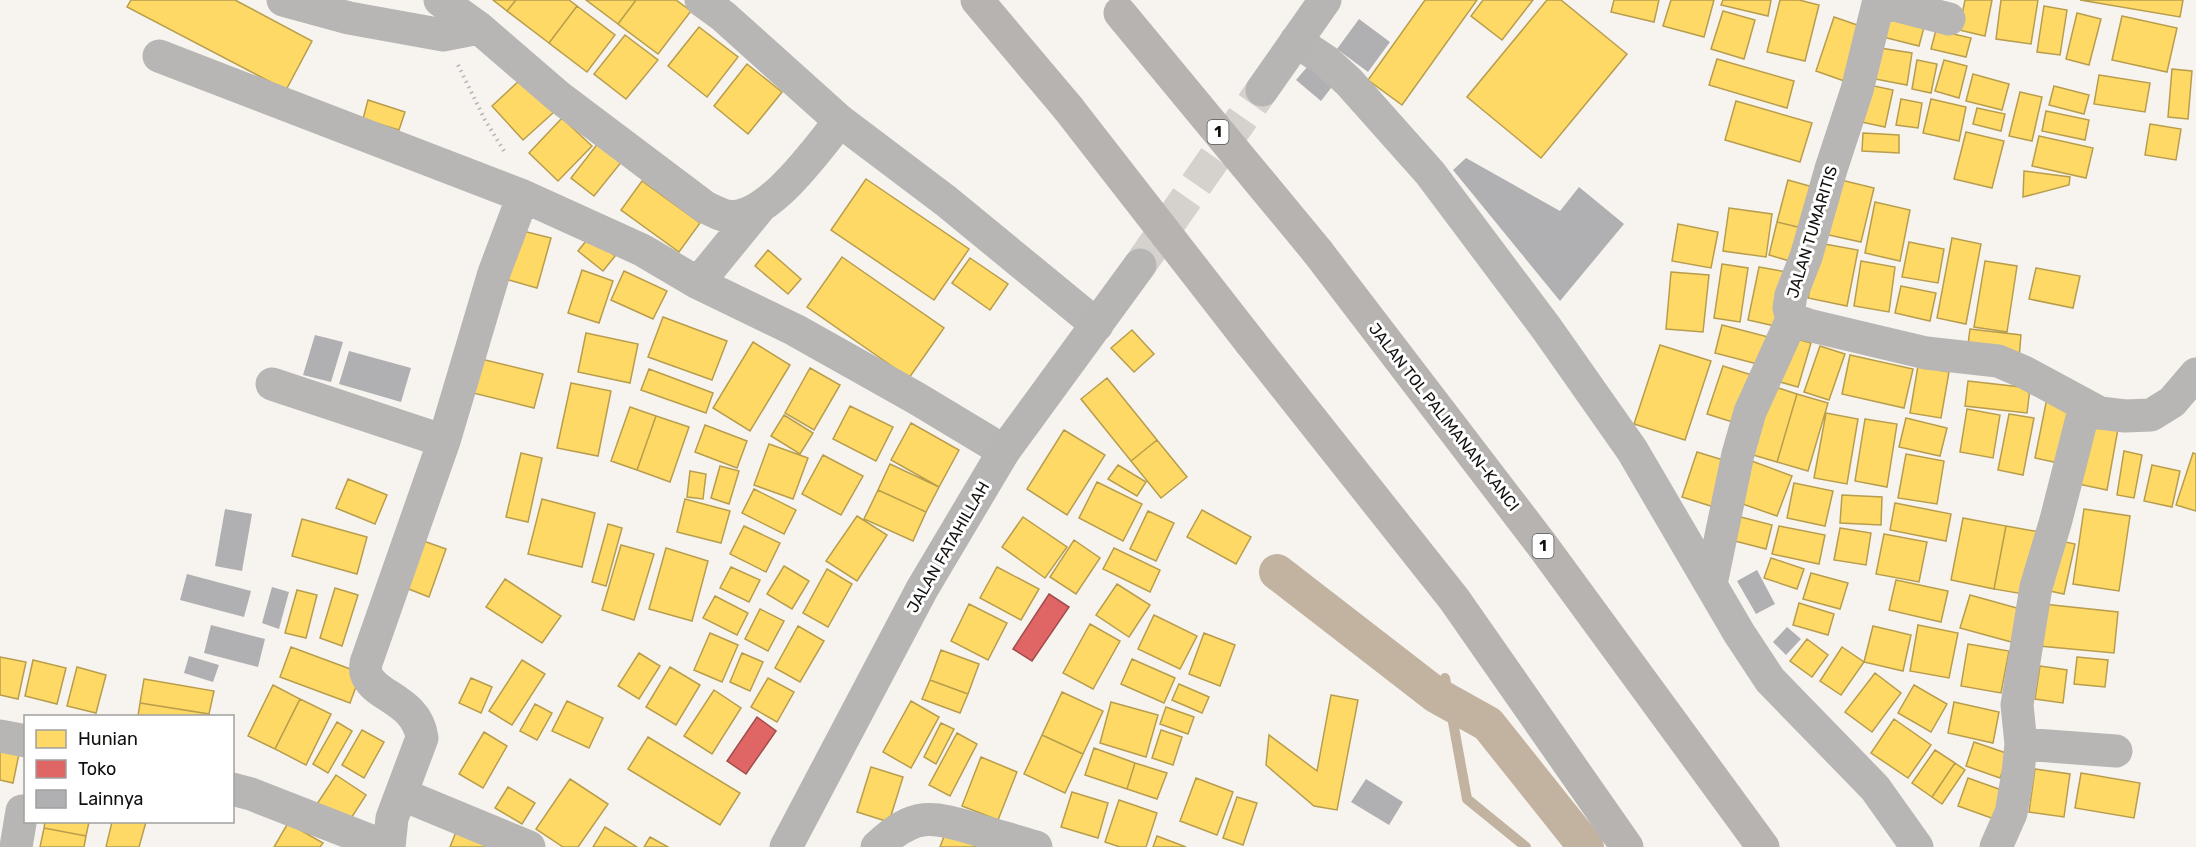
<svg xmlns="http://www.w3.org/2000/svg" width="2196" height="847" font-family="Rubik,sans-serif">
<style>
.homes{fill:#ffd966;stroke:#b89d4c;stroke-width:1.5}
.shops{fill:#e06666;stroke:#a24c4c;stroke-width:1.5}
.lines{fill:none;stroke-linecap:round;stroke-linejoin:round}
.stream{stroke:#c2b2a0;stroke-width:10}
.canal{stroke:#c2b2a0;stroke-width:36}
.building{fill:#b0b0b3}
.secondary-tunnel{stroke:#d5d2ce;stroke-width:33;stroke-dasharray:33 16;stroke-linecap:butt}
.path{stroke:#b6b4b3;stroke-width:4;stroke-dasharray:1.5 4.5;stroke-linecap:butt}
.street{stroke:#b7b6b4;stroke-width:33}
.secondary{stroke:#b7b5b3;stroke-width:33}
.highway{stroke:#b6b3b0;stroke-width:33}
.highway-bridge{stroke:#b6b3b0;stroke-width:33}
.labels{text-anchor:middle;dominant-baseline:central;stroke-width:6;stroke-linejoin:round;paint-order:stroke}
.shield{fill:#fff;stroke:#5a5857;stroke-width:1.5}
.shield-label{font-size:15px;font-weight:bold;fill:#13110f}
.street-label{font-size:16px;fill:#13110f;stroke:#fff}
</style>
<rect width="100%" height="100%" fill="#f7f4f0"/>
<path class="homes" d="M131,0H235L312,41L286,90L127,7Z
M493,0H516L507,11Z
M516,0H569L577,6L549,43L507,11Z
M586,0H636L618,24Z
M636,0H676L691,11L658,54L618,24Z
M1425,0H1477L1402,105L1368,80Z
M1483,0H1533L1502,40L1471,16Z
M1547,0H1561L1627,54L1541,158L1467,97Z
M1614,0H1659L1654,22L1611,12Z
M1671,0H1714L1704,37L1663,26Z
M1723,0H1771L1768,16L1721,5Z
M1780,0H1799L1819,5L1805,61L1767,52Z
M1965,0H1992L1985,36L1959,30Z
M2001,0H2038L2031,44L1996,39Z
M2080,0H2183L2180,17Z
M577,6L615,35L587,72L549,43Z
M1891,6L1927,16L1919,46L1883,37Z
M2044,6L2067,10L2060,55L2037,52Z
M1723,11L1755,20L1744,59L1711,49Z
M2077,13L2101,19L2089,65L2066,59Z
M2122,16L2177,28L2167,72L2112,60Z
M1834,17L1866,28L1847,82L1816,71Z
M699,27L738,57L707,97L668,66Z
M1936,30L1971,38L1966,57L1931,49Z
M625,35L658,60L626,99L594,74Z
M1880,48L1912,53L1907,85L1875,79Z
M1717,59L1794,81L1787,108L1709,85Z
M1917,60L1937,64L1931,93L1912,89Z
M1944,60L1967,66L1959,98L1935,91Z
M747,64L782,92L748,134L714,106Z
M2172,69L2192,71L2188,119L2168,117Z
M1973,74L2009,84L2002,110L1966,101Z
M2099,75L2150,83L2145,112L2094,104Z
M522,78L554,112L523,140L492,106Z
M1860,83L1893,90L1885,127L1852,120Z
M2054,86L2089,95L2084,114L2049,105Z
M2020,92L2042,97L2032,141L2009,136Z
M1901,99L1922,103L1918,128L1896,125Z
M1931,99L1966,107L1959,141L1923,133Z
M368,100L405,112L399,130L363,119Z
M1736,101L1812,123L1800,162L1725,140Z
M1977,108L2005,114L2001,131L1973,124Z
M2046,111L2089,120L2085,140L2042,131Z
M562,118L592,146L558,181L529,153Z
M2150,124L2181,129L2176,160L2145,155Z
M1966,132L2004,141L1992,188L1954,179Z
M1863,133L1899,135V153L1862,151Z
M2039,136L2093,148L2086,178L2032,166Z
M599,142L623,160L594,196L571,178Z
M2024,171L2070,177L2069,185L2023,197Z
M866,179L969,249L934,300L831,230Z
M1837,179L1874,188L1861,242L1824,234Z
M1788,180L1813,187L1802,228L1777,222Z
M642,181L700,223L679,252L621,210Z
M1875,202L1910,210L1900,261L1865,253Z
M1729,208L1772,214L1766,257L1723,251Z
M1777,222L1802,228L1793,262L1769,255Z
M1678,224L1718,232L1711,268L1672,261Z
M515,229L551,238L537,288L502,278Z
M590,236L615,256L603,271L578,251Z
M1952,238L1981,244L1966,324L1937,318Z
M1909,242L1944,249L1938,283L1902,277Z
M1819,243L1858,250L1847,306L1808,298Z
M768,250L801,279L788,294L755,266Z
M842,257L944,328L909,378L807,307Z
M970,258L1008,284L990,310L952,283Z
M1861,261L1895,267L1889,312L1854,306Z
M1985,261L2017,266L2007,332L1974,327Z
M1722,264L1748,268L1740,322L1714,318Z
M1759,267L1787,272L1775,326L1748,320Z
M2036,268L2080,276L2073,308L2029,299Z
M582,270L613,281L599,323L568,313Z
M624,271L667,291L653,319L611,300Z
M1671,272L1709,275L1703,332L1666,329Z
M1901,286L1936,293L1930,321L1895,313Z
M663,317L727,341L712,380L648,357Z
M1722,325L1776,339L1769,367L1715,353Z
M1970,329L2021,335L2019,358L1967,352Z
M1132,330L1154,354L1134,372L1111,348Z
M586,333L638,344L630,383L578,372Z
M1786,336L1811,343L1798,387L1773,380Z
M753,342L790,365L750,431L713,408Z
M1660,345L1711,361L1685,440L1634,424Z
M1820,346L1845,354L1829,400L1804,392Z
M1850,355L1913,369L1904,408L1842,394Z
M477,358L543,374L534,408L469,392Z
M1723,366L1755,376L1739,424L1707,414Z
M1918,366L1949,372L1941,418L1910,413Z
M810,368L840,385L814,430L785,413Z
M649,369L713,393L706,413L641,390Z
M1107,378L1157,440L1131,461L1081,399Z
M1968,381L2030,388L2027,413L1965,406Z
M571,383L611,391L598,456L557,448Z
M1763,383L1797,394L1777,462L1743,452Z
M1797,394L1828,403L1808,471L1777,462Z
M2047,398L2076,403L2063,464L2035,458Z
M850,406L893,427L876,461L833,439Z
M630,407L656,416L637,470L611,461Z
M1967,409L2000,415L1993,458L1960,452Z
M1826,413L1858,419L1847,484L1814,478Z
M2009,414L2034,418L2023,475L1998,470Z
M784,415L813,433L800,454L771,436Z
M656,416L689,427L670,482L637,470Z
M2090,417L2119,423L2107,490L2078,484Z
M1906,418L1947,428L1940,456L1899,447Z
M1865,419L1897,424L1887,487L1855,481Z
M911,423L959,450L939,487L891,460Z
M705,425L747,441L737,468L695,452Z
M1064,430L1105,455L1067,515L1027,489Z
M1157,440L1187,477L1161,498L1131,461Z
M769,444L808,458L793,499L754,485Z
M2124,451L2142,455L2134,498L2117,495Z
M1697,452L1733,463L1717,508L1682,497Z
M521,453L542,458L528,522L506,517Z
M2193,453L2196,454V511L2176,505Z
M1906,454L1944,461L1937,504L1898,498Z
M823,455L863,476L841,515L802,494Z
M1749,460L1792,476L1777,516L1734,501Z
M890,464L939,487L926,512L878,490Z
M1118,465L1146,482L1137,496L1108,479Z
M2152,465L2180,471L2172,507L2144,501Z
M720,466L739,471L729,504L711,498Z
M690,471L706,474L703,499L687,497Z
M348,479L387,495L375,524L336,508Z
M1097,482L1142,504L1123,541L1079,518Z
M1794,483L1833,491L1825,526L1787,518Z
M754,489L796,510L784,534L742,513Z
M878,490L926,512L913,541L864,519Z
M1842,495L1882,497L1881,525L1840,523Z
M542,499L595,513L582,567L528,554Z
M685,499L730,511L721,543L677,532Z
M1895,503L1951,514L1946,541L1890,530Z
M2084,509L2130,516L2119,591L2073,584Z
M1202,510L1251,537L1236,564L1187,537Z
M1148,511L1174,523L1156,561L1130,549Z
M1733,515L1772,525L1766,549L1727,539Z
M857,516L887,535L857,581L826,561Z
M1023,517L1067,547L1045,578L1002,547Z
M1963,518L2006,526L1994,589L1951,580Z
M302,519L367,537L357,574L292,556Z
M608,524L622,528L606,586L592,582Z
M744,526L780,543L766,572L730,554Z
M1779,526L1825,535L1819,564L1772,554Z
M2006,526L2040,532L2029,595L1994,589Z
M1840,528L1871,533L1866,565L1834,560Z
M1884,534L1927,542L1919,582L1876,574Z
M418,539L446,549L429,597L401,586Z
M2051,539L2075,544L2064,594L2040,589Z
M1074,540L1100,558L1076,594L1050,577Z
M621,545L654,554L634,620L602,610Z
M666,548L708,561L692,621L649,609Z
M1114,548L1160,570L1150,592L1103,569Z
M1771,558L1804,569L1797,589L1764,578Z
M784,566L809,581L792,609L767,594Z
M731,567L760,580L749,602L720,588Z
M997,567L1039,589L1021,620L980,598Z
M827,569L852,584L828,627L803,613Z
M1811,573L1848,583L1840,609L1803,599Z
M505,579L561,616L542,643L486,607Z
M1896,580L1948,591L1941,622L1889,610Z
M1117,584L1150,605L1129,637L1096,615Z
M335,588L358,595L342,646L320,638Z
M297,590L317,595L306,638L285,633Z
M1970,595L2024,610L2015,643L1960,628Z
M715,596L748,613L737,635L703,618Z
M1799,603L1834,614L1828,635L1793,625Z
M969,604L1007,623L988,660L951,641Z
M2043,604L2118,612L2114,653L2039,646Z
M760,609L784,621L768,651L745,639Z
M1154,615L1197,636L1180,669L1138,649Z
M1090,624L1120,641L1093,689L1063,673Z
M1918,625L1958,633L1949,678L1910,671Z
M798,626L824,641L800,682L775,668Z
M1873,626L1911,635L1903,671L1864,662Z
M710,633L738,645L722,682L694,670Z
M1204,633L1235,645L1220,686L1189,674Z
M1807,639L1828,655L1812,677L1790,661Z
M1968,644L2009,651L2001,693L1961,686Z
M291,647L361,673L350,703L280,677Z
M1842,647L1864,662L1841,695L1820,681Z
M941,650L979,664L968,694L930,680Z
M639,653L660,666L639,699L618,686Z
M742,653L763,662L750,691L730,682Z
M0,657L26,662L18,699L0,695Z
M2077,657L2108,660L2105,687L2074,684Z
M1132,659L1175,678L1164,703L1121,684Z
M33,660L66,668L57,704L25,696Z
M522,660L545,674L512,725L489,711Z
M2040,666L2067,670L2063,703L2035,699Z
M77,667L106,675L96,713L67,706Z
M670,667L700,685L676,725L646,707Z
M1875,673L1901,693L1872,732L1845,712Z
M471,678L492,687L481,713L459,703Z
M768,678L794,692L777,722L751,707Z
M144,679L214,691L209,714L140,703Z
M930,680L968,694L960,713L922,699Z
M1179,684L1209,697L1202,713L1172,700Z
M273,685L300,699L275,749L248,736Z
M1914,685L1947,704L1931,732L1898,713Z
M714,690L741,708L712,754L684,736Z
M1062,692L1103,711L1083,754L1042,735Z
M1331,695L1358,700L1337,810L1314,806L1266,765L1269,735L1317,771Z
M300,699L331,714L306,765L275,749Z
M567,701L603,718L589,748L552,731Z
M911,701L939,717L911,768L883,752Z
M1111,702L1158,715L1146,757L1100,743Z
M1954,702L1999,712L1993,743L1948,733Z
M140,703L209,714V716H138Z
M535,704L552,713L537,740L520,731Z
M1166,707L1194,717L1188,734L1160,724Z
M1894,719L1931,745L1908,778L1871,753Z
M337,722L352,731L328,773L313,764Z
M941,723L954,729L936,764L924,757Z
M362,730L384,742L364,778L342,765Z
M1161,730L1182,737L1173,765L1152,758Z
M484,732L507,746L483,788L459,774Z
M957,733L977,744L950,796L929,785Z
M1042,735L1083,754L1065,793L1024,774Z
M648,737L740,793L720,825L628,769Z
M1974,742L2009,754L2000,778L1966,766Z
M0,745L20,749L13,783L0,780Z
M1094,748L1135,763L1127,789L1085,775Z
M1935,750L1955,763L1932,797L1912,783Z
M981,757L1017,772L998,820L962,806Z
M1135,763L1167,773L1157,799L1127,789Z
M1955,763L1965,770L1942,804L1932,797Z
M871,767L903,777L889,822L857,812Z
M2035,769L2070,774L2064,817L2029,812Z
M2081,773L2140,783L2134,818L2075,808Z
M336,775L366,795L348,823L317,804Z
M1196,778L1233,792L1217,835L1180,821Z
M1968,778L2007,792L1997,820L1958,806Z
M570,779L608,804L578,847H563L536,829Z
M508,787L535,803L522,824L495,808Z
M1072,792L1108,803L1098,838L1061,827Z
M1237,797L1257,803L1243,845L1223,838Z
M1119,800L1157,813L1146,847H1120L1105,842Z
M45,822H89L86,836L44,828Z
M112,822H146L139,847H106Z
M288,823L323,843L320,847H274Z
M948,826L977,847H940Z
M458,827L487,847H450Z
M605,827L637,847H593Z
M44,828L86,836L84,847H40Z
M1157,836L1186,847H1153Z
M650,837L668,847H644Z"/>
<path class="shops" d="M1049,594L1069,607L1032,661L1013,649Z
M757,717L776,731L746,774L727,761Z"/>
<g class="lines">
<path class="stream" d="M1445,678L1467,799L1526,847"/>
<path class="canal" d="M1277,572L1436,695L1488,724L1586,847"/>
</g>
<path class="building" d="M1359,19L1390,42L1368,72L1337,49Z
M1314,59L1338,79L1321,101L1296,80Z
M1466,158L1560,211L1579,187L1624,224L1560,301L1453,170Z
M315,335L343,342L331,382L303,375Z
M349,351L411,368L401,402L339,384Z
M225,509L252,514L242,571L215,566Z
M1757,570L1775,604L1756,614L1737,581Z
M187,574L251,591L244,617L180,600Z
M272,587L289,592L279,629L262,623Z
M211,625L265,639L258,667L204,653Z
M1787,627L1801,639L1786,655L1773,642Z
M189,656L219,665L213,682L184,673Z
M1366,779L1403,802L1389,825L1351,802Z"/>
<g class="lines">
<path class="secondary-tunnel" d="M1140,265L1262,90"/>
<path class="path" d="M458,65L485,120L504,151"/>
<path class="street" d="M283,0L349,18L443,35L479,28
M440,0L479,28L559,97L705,207C712,210 720,215 727,216C766,223 818,148 840,121
M701,0L723,16L840,121L946,201L1097,325
M1879,0L1857,90L1831,169L1806,257L1791,295L1789,308L1792,319L1808,325L1926,353L1998,361L2024,372L2100,413L2125,416L2151,415L2172,402L2196,374
M1879,1L1949,19
M1296,41L1326,61L1349,82L1430,173L1547,329L1632,450L1739,633L1770,680L1875,788L1917,847
M159,56L523,196L642,250L698,283L795,330L916,398L1004,451
M698,283L760,207
M272,384L444,441
M1711,584L1738,454L1750,412L1792,319
M0,736L26,741
M2021,744L2116,751
M232,789L251,794L387,847
M401,794L529,847
M16,847L22,811
M389,847L392,818L422,738C417,699 373,697 366,673C365,670 366,666 366,663L444,441L494,273L523,196
M877,847C915,811 931,816 978,830C997,836 1017,841 1036,847
M1996,847L2011,813L2018,773L2021,744L2017,705L2036,587L2056,520L2085,406"/>
<path class="secondary" d="M1262,90L1325,0
M786,847L922,589L1004,451L1140,265"/>
<path class="highway" d="M977,0L1068,108
M1317,251L1542,545L1763,847
M1251,343L1454,599L1627,847"/>
<path class="highway-bridge" d="M1120,13L1317,251
M1068,108L1251,343"/>
</g>
<g class="labels">
<g class="shield">
<rect x="1207.5" y="120" width="21" height="24" rx="4.5"/>
<rect x="1532.5" y="534" width="21" height="24" rx="4.5"/>
</g>
<g class="shield-label">
<text x="1218" y="132">1</text>
<text x="1543" y="546">1</text>
</g>
<g class="street-label">
<text transform="translate(1812 232) rotate(-73)">JALAN TUMARITIS</text>
<text transform="translate(1444 417) rotate(52)">JALAN TOL PALIMANAN–KANCI</text>
<text transform="translate(948 547) rotate(-60)">JALAN FATAHILLAH</text>
</g>
</g>
<rect x="24" y="715" width="210" height="108" fill="#ffffff" stroke="#a1a09f" stroke-width="1.5"/>
<rect x="36" y="730" width="30" height="18" fill="#ffd966" stroke="#a1a09f" stroke-width="1.5"/>
<text x="78" y="745" font-size="18" fill="#13110f">Hunian</text>
<rect x="36" y="760" width="30" height="18" fill="#e06666" stroke="#a1a09f" stroke-width="1.5"/>
<text x="78" y="775" font-size="18" fill="#13110f">Toko</text>
<rect x="36" y="790" width="30" height="18" fill="#b0b0b3" stroke="#a1a09f" stroke-width="1.5"/>
<text x="78" y="805" font-size="18" fill="#13110f">Lainnya</text>
</svg>
